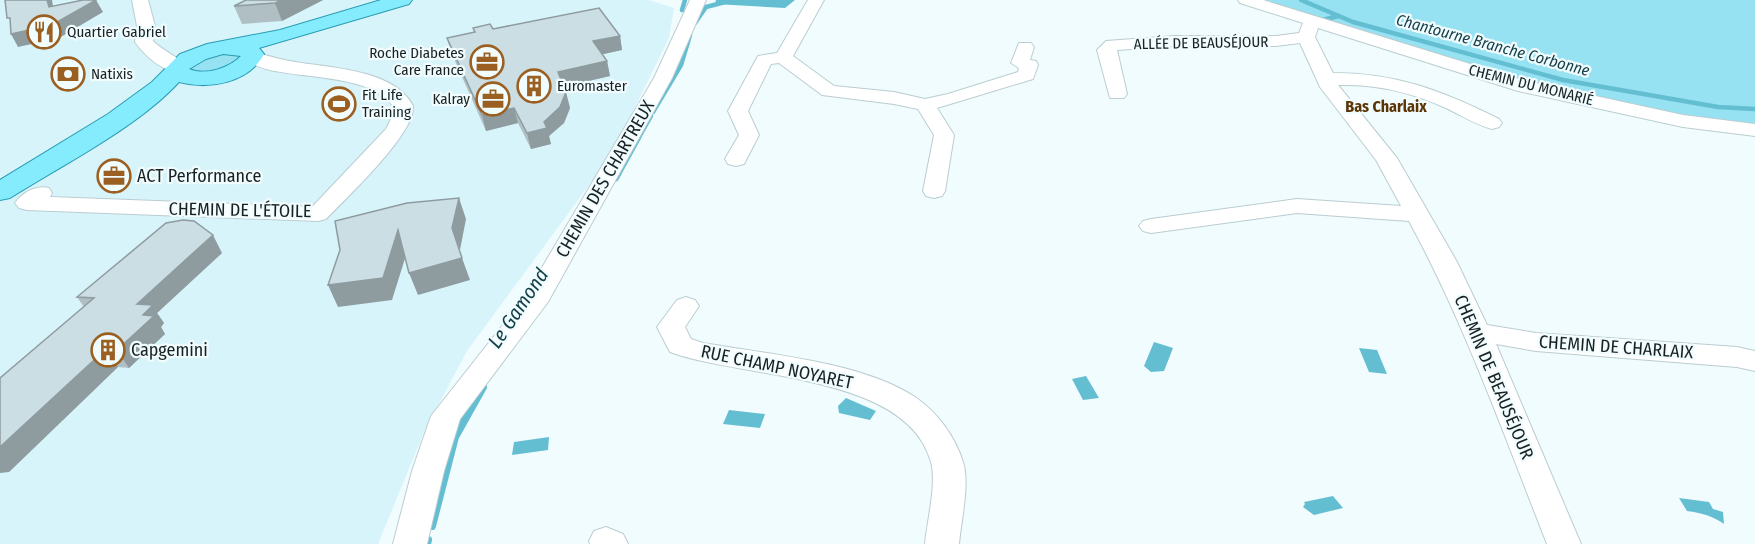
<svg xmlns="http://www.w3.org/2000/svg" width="1755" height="544" font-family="'Fira Sans Condensed',sans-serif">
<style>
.built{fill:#d8f4fb}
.green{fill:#96e2f2}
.water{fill:#64bed2}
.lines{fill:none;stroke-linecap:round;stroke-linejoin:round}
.stream-far2{stroke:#64bed2;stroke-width:4.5}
.stream-far1{stroke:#64bed2;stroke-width:5}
.stream{stroke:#64bed2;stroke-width:8}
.minor-casing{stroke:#bacdd1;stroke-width:2}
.major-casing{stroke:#2a9cb1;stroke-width:2}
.minor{fill:#fff;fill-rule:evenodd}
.major{fill:#85ecfe;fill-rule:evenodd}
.wall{fill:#afbfc3}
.shaded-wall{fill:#8e9b9f}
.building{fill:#cbdee3;stroke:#8e9b9f;stroke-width:1.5}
.labels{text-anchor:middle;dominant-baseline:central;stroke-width:4.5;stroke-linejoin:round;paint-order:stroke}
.far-poi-label{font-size:15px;fill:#1a2123;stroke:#f0fcfe;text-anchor:start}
.far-street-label{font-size:15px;fill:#1a2123;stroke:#f0fcfe}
.far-water-label{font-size:16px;font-style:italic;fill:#143e47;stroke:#f0fcfe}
.far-neighbourhood-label{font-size:16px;font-weight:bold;fill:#5c3405;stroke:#f0fcfe}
.poi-label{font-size:18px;fill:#1a2123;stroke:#f0fcfe;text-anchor:start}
.street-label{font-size:18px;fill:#1a2123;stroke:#f0fcfe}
.water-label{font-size:20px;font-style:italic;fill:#143e47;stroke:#f0fcfe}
</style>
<rect width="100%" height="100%" fill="#f0fcfe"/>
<path class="built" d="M0,0H649L674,8L669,38L612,154L467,351L425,430L378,544H0Z"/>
<path class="green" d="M1254,0H1755V126L1714,124L1563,95Z
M223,53L240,56L241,58C228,68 205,79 190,68L194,62Z"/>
<path class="water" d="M716,0H795L785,8L715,4Z
M1154,342L1173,348L1164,371L1151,372L1144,366Z
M1359,348L1377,350L1387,374L1369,372Z
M1086,376L1099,398L1083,400L1072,379Z
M846,398L876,411L870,420L839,413L838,406Z
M729,410L765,414L760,428L723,424Z
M549,437L548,450L512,455L514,442Z
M1333,496L1343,508L1314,515L1303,507L1305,504L1304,502Z
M1679,498L1709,502L1713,509L1723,512L1724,524C1713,516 1702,513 1687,511Z"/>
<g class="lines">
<path class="stream-far2" d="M1301,0L1353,22L1563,80L1718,107L1755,109
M682,10L685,0
M1318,21L1339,16
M695,23L706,7L733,0
M653,112L681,65L690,35
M638,139L651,116"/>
<path class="stream-far1" d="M616,179L639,137"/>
<path class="stream" d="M432,526L455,437L483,387
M427,544L428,540"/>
<defs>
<path id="minor" d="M132,0H148L155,26L153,41C163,51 178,56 186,67L184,71C165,75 145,56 135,42L137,26Z
M690,0H706L672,78L548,302L460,419L444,471L427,544H393L412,471L431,416L524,298L654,78Z
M808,0H824L793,56L834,86L894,92L925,99L948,94L1018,72L1019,68L1011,63L1019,43H1031L1034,47L1030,60L1036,61L1038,65L1033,79L937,108L954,135L945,191L942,196L934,198L926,196L923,191L934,135L918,109L894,104L822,95L779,63L771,64L748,111L759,135L744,164L736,166L728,164L725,159L739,135L728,111L758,56L777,53Z
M1238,0H1263L1522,80L1683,115L1755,124V136L1683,127L1518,91L1318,28L1315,37L1333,73C1397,73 1443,91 1499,119L1502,123L1499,127L1492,129C1476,125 1461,115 1446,108C1410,92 1377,84 1338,85L1397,158L1457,262L1487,325L1536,333L1737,347L1755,351V371L1737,367L1536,351L1496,344L1581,544H1547C1504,435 1465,324 1409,221L1297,213L1151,233L1143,231L1139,226L1143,221L1151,219L1297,199L1401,206L1376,160L1320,87L1300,43L1276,46H1175L1117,50L1127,94L1124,98H1110L1097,50L1106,41L1175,36H1276L1299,33L1303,23L1240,3Z
M254,52C266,55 278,59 290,61C326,68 394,68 413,106C416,133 346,198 326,219L318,221L27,210L19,208L15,203C23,192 36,185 49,188L52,193L50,197L312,207L386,129L392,117L393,106C365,66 263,84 245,57L248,53Z
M686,297L695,300L699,306L685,327L691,339L703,343C766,354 862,362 915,397C937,412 955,436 963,462C970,483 961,521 959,544H925C927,521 937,484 931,462C907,373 742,379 670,352L657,327L677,300Z
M606,527L623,534L628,544H590L589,541L594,531Z"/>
<path id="major" d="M381,0H412L409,4L259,48L264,54C249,83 209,90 179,82C138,127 62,165 10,198L0,200V180L108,114L152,82L180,54L207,44L280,30ZM223,54L241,56C229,68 206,76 189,69L206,59Z"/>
</defs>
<use href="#minor" class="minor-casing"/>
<use href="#major" class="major-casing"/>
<use href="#minor" class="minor"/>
<use href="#major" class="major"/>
</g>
<path class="wall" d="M246,0H323L282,21L242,24L234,6Z
M473,28L620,36L622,50L602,54L607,61L610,76L564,87L570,108L564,123L549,136L551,144L531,149L518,123L486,131L451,52L447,38L474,33Z
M222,253L157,313L164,323L161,327L165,334L129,368L118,367L9,472L84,307L77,297Z"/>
<path class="shaded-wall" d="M47,0H52L55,19L49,7Z
M96,0L103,12L59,38L18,47L11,34Z
M282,0H323L282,21L275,3Z
M620,36L622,50L595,56L593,41Z
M607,61L610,76L562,87L558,72Z
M566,92L570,108L564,123L549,136L551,144L531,149L527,133L544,122Z
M514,108L518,123L486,131L482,115Z
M459,198L466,219L460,250L452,228Z
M398,230L407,252L392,300L338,307L328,285Z
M213,235L222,253L157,313L164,323L161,327L165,334L129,368L117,350L137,304Z
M462,258L470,280L418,295L409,273Z
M106,349L118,367L9,472L0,473V447Z"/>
<path class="building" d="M5,0H47L49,7L83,0H96L52,25L11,34L10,18H7Z
M246,0H282L275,3L234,6Z
M599,8L620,36L593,41L607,61L558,72L566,92L560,107L544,122L547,128L527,133L514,108L482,115L447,38L475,32L473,28L490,24L493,29Z
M459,198L452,228L462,258L409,273L398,230L383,278L328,285L340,250L335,221L407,203Z
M183,220L194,221L213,235L137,304L153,305L143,315L154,316L117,350L106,349L0,447V378L94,298L77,297L166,223Z"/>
<defs>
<symbol id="restaurant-ring" viewBox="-11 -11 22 22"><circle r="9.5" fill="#f0fcfe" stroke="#9b6021" stroke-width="1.5"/><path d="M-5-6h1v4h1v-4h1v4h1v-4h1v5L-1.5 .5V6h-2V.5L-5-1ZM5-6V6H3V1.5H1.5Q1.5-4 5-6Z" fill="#9b6021"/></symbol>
<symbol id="office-ring" viewBox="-11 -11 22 22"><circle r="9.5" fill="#f0fcfe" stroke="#9b6021" stroke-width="1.5"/><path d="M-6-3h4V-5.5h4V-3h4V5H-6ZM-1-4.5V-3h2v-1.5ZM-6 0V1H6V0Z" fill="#9b6021"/></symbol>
<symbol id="bank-ring" viewBox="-11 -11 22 22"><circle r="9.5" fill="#f0fcfe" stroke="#9b6021" stroke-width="1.5"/><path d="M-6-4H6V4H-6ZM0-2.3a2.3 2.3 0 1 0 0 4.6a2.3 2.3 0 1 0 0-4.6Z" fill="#9b6021"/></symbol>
<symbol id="building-ring" viewBox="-11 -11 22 22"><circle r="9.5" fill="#f0fcfe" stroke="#9b6021" stroke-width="1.5"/><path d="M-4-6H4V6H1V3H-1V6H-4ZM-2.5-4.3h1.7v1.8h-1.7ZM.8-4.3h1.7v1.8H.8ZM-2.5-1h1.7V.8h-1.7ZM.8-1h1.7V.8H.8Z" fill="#9b6021"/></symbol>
<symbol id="stadium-ring" viewBox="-11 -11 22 22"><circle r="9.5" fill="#f0fcfe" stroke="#9b6021" stroke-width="1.5"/><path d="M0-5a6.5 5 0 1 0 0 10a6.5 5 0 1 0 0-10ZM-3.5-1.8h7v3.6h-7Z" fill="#9b6021"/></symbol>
</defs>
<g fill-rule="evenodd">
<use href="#restaurant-ring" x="25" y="13" width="38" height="38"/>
<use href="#office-ring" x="468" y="43" width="38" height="38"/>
<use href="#bank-ring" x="49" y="55" width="38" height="38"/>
<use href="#building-ring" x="515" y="67" width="38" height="38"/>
<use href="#office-ring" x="474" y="80" width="38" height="38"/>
<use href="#stadium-ring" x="320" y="85" width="38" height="38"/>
<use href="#office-ring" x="95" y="157" width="38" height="38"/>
<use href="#building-ring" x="89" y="331" width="38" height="38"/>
</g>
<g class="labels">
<g class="far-poi-label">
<text x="67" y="32">Quartier Gabriel</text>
<text x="464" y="53" text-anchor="end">Roche Diabetes<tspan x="464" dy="17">Care France</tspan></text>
<text x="91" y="74">Natixis</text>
<text x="557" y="86">Euromaster</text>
<text x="362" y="95">Fit Life<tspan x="362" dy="17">Training</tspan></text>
<text x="470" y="99" text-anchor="end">Kalray</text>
</g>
<g class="far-street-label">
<text transform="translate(1201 43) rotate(-1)">ALLÉE DE BEAUSÉJOUR</text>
<text transform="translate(1531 85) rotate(14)">CHEMIN DU MONARIÉ</text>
</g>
<g class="far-water-label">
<text transform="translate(1493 45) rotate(15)">Chantourne Branche Corbonne</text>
</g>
<g class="far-neighbourhood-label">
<text x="1386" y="106">Bas Charlaix</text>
</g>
<g class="poi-label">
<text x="137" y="176">ACT Performance</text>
<text x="131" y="350">Capgemini</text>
</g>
<g class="street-label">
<text transform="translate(605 179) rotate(-60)">CHEMIN DES CHARTREUX</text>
<text transform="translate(240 210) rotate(1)">CHEMIN DE L'ÉTOILE</text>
<text transform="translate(1616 347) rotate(4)">CHEMIN DE CHARLAIX</text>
<text transform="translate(777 367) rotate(12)">RUE CHAMP NOYARET</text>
<text transform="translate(1494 377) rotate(67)">CHEMIN DE BEAUSÉJOUR</text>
</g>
<g class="water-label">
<text transform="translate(518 308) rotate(-56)">Le Gamond</text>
</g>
</g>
</svg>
